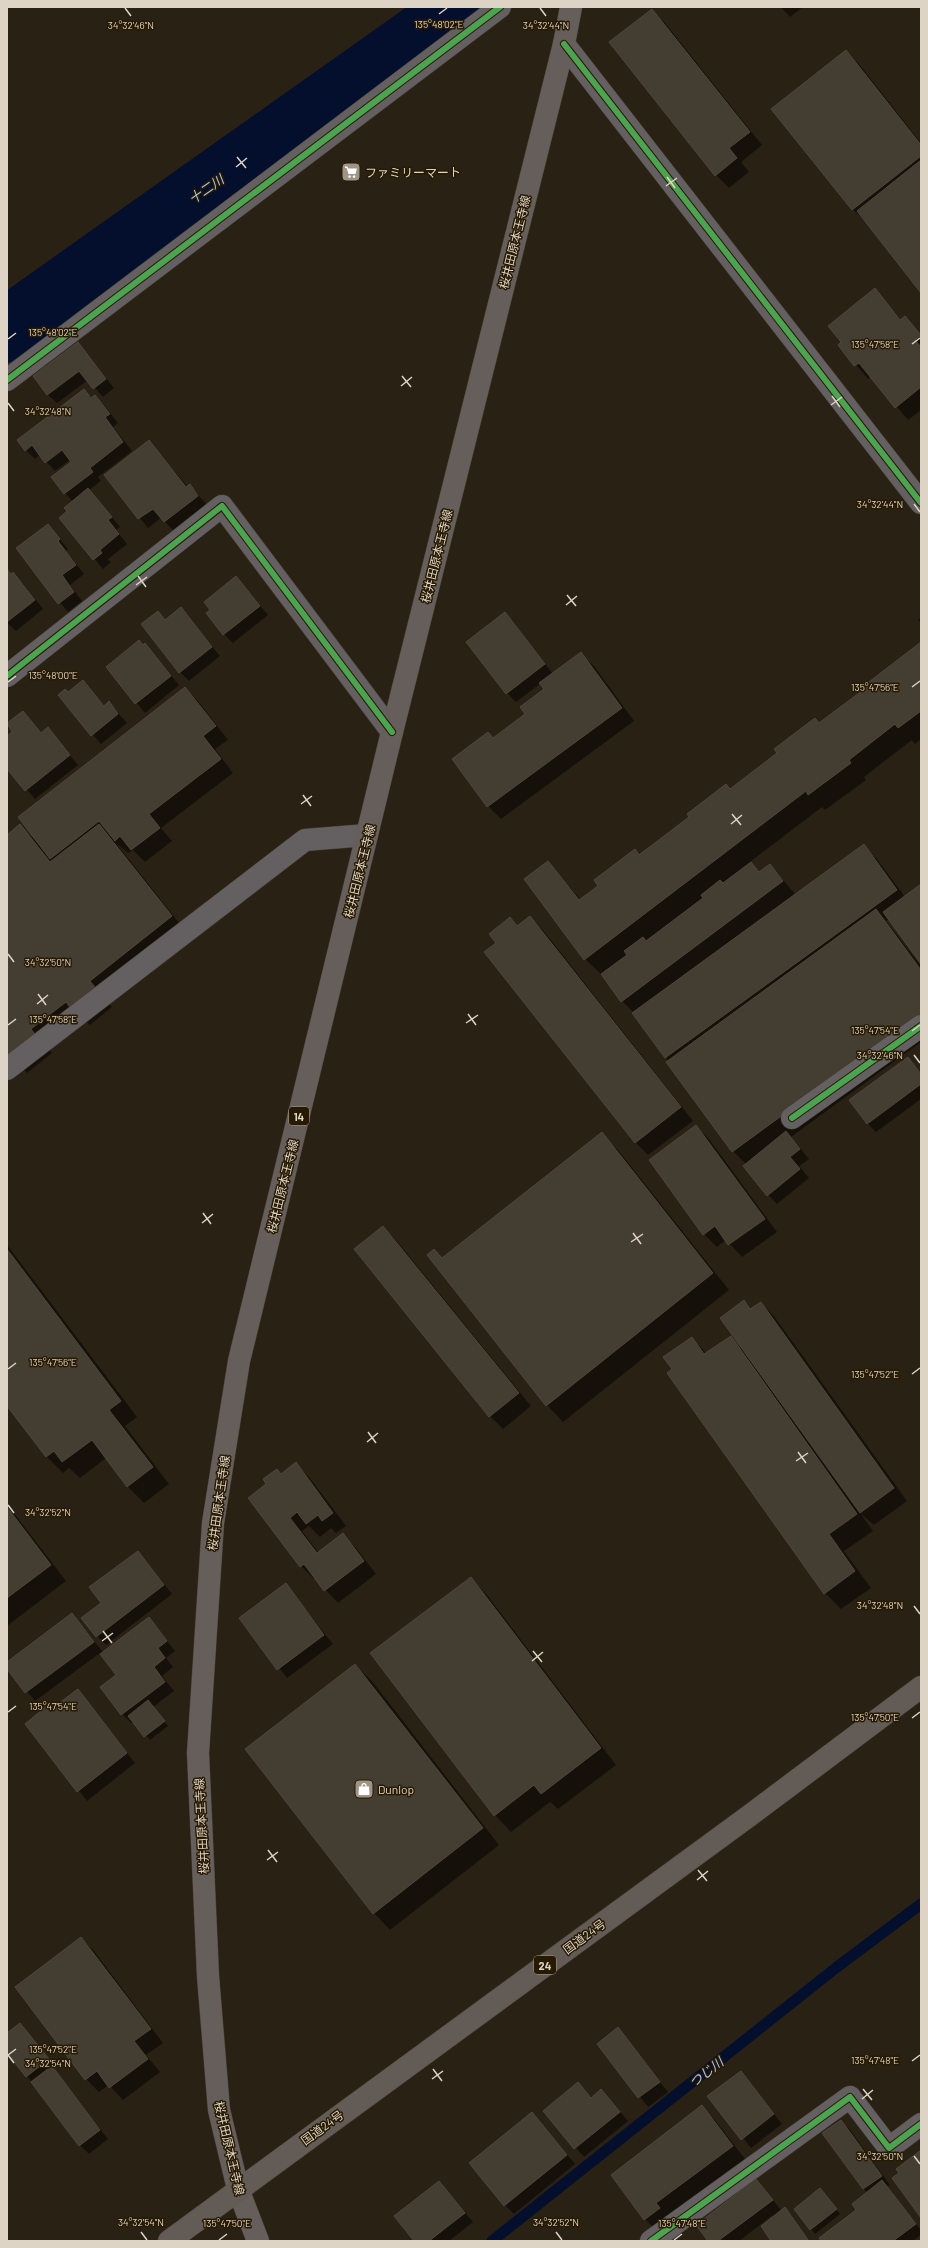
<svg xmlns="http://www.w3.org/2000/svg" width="928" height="2248" font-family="Barlow,'Noto Sans JP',sans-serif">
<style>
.shadow{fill:#0007}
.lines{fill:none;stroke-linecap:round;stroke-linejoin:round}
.stream{stroke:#040f2e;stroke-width:11}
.river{stroke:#040f2e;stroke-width:65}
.building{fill:#443d32;stroke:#4e473c}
.minor-casing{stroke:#443d31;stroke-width:23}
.major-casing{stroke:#443d31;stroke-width:23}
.highway-casing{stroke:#443d31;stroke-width:23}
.minor{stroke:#645f60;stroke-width:22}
.major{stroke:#655e5b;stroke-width:22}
.highway{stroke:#625b56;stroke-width:22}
.cycleway-casing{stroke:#281a02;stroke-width:8}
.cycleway{stroke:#4ca352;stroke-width:6}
.ticks{fill:none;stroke:#ddd4c5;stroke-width:1.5}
.labels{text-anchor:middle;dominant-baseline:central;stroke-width:3;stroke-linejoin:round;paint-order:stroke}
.shield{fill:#281a02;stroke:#a79c8a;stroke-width:1}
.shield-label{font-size:11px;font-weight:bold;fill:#ddd4c5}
.poi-label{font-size:12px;fill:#ddd4c5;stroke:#281a02;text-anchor:start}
.street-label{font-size:12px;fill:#ddd4c5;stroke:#281a02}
.water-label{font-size:13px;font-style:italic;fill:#acc7ef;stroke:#281a02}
.ticks-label{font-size:10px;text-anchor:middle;fill:#ddd4c5;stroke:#281a02;stroke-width:3;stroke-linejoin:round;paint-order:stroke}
</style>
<rect width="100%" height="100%" fill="#292113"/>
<path class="shadow" d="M781,7H803L790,17Z
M652,10L665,23L762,145L741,162L749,172L729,188L716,175Z
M846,51L859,64L921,143V291L867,222L853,210L773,109Z
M875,290L901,320L905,317L921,334V410L908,420L871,376L868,379L839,345Z
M78,343L114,388L103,397L88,380L57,403L48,395L84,368Z
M84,390L92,398L95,396L104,405L118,423L113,427L132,451L98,477L101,481L89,490L120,527L116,530L127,544L108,559L111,562L103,569L60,518L68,511L73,502L65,493L72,462L71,459L55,471L40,455L35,459L26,450Z
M149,441L188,487L190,486L207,505L174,531L161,518L148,528L105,475Z
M48,525L68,549L66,551L84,574L70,585L82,601L68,612L17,548Z
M7,569L22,582L43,609L16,631L7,623Z
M236,577L268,615L233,643L224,634Z
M181,609L220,656L189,681L180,672L158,612L166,620Z
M505,613L553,674L581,654L594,666L634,721L501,819L488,806V733L493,738L526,714L546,690L541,683L516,702L507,693Z
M921,618V623L918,620Z
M145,644L179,685L145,713L107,667Z
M921,644V739L915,744L912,740L864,777L866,780L825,810L822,807L750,862L760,872L770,865L796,895L864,846L877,859L905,897L921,885V962L889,919L886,921L921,966V1042L791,1137L809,1159L799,1166L809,1178L777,1204L768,1195L746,1164L733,1151L634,1013L622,1001L602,975L585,959L548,863L581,900L599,886L635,851L640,856L779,753L815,719L820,724Z
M83,681L105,706L109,703L127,723L101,744L59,695L68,693Z
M185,688L198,701L228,740L215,749L233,773L161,828L172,841L145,862L133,850L128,853L116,843L187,933L105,998L112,1007L90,1025L82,1018L47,1046L52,1053L27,1073L20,1066L7,1076V832L9,834L20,826L37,842Z
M22,712L42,734L48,729L78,765L35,799L7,767V737L14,732L7,724Z
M530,917L543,930L693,1121L648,1155L635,1142L497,943L510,919L518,927Z
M908,1058L921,1073V1099L876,1132L867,1123Z
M696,1126L709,1139L777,1232L742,1257L726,1240L717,1247L704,1234Z
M602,1134L618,1150L729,1290L563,1422L547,1405L443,1259Z
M383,1227L396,1240L531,1406L503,1429L490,1416L355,1250Z
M7,1245L137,1417L125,1426L169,1484L144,1503L127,1486L106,1458L80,1478L69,1468L63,1473L46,1456L7,1404Z
M744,1302L752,1309L761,1303L774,1316L907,1501L874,1525L861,1514L873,1531L844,1551L871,1588L841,1609L825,1593L674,1370L692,1338L707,1354L730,1337L744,1351Z
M296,1464L309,1477L346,1526L336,1533L331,1528L320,1537L309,1526L302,1531L319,1553L343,1535L356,1548L376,1574L338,1603L315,1578L314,1579L301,1566L249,1498Z
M7,1504L66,1581L7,1626Z
M138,1552L172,1594L106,1645L97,1636Z
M471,1578L487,1595L616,1765L558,1809L550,1802L511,1832L495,1815Z
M285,1584L333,1644L287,1678L240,1618Z
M72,1614L103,1652L149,1618L175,1651L166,1658L173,1667L162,1676L174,1691L153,1707L168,1726L150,1740L134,1721L131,1723L122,1714L102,1687L117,1675L100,1653L35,1701L7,1668V1663Z
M355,1665L372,1681L499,1845L390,1930L374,1913Z
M78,1690L135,1763L87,1801L26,1724L52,1710Z
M81,1938L94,1951L163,2043L146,2055L160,2072L123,2100L109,2085L99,2092L86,2079Z
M20,2024L53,2064L31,2081L7,2052V2034Z
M618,2029L668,2092L648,2107L598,2044Z
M52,2068L108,2139L89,2154L80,2145Z
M741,2072L782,2124L751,2148L709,2096Z
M578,2083L592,2098L601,2090L628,2121L584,2157L544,2111Z
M702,2107L715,2120L745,2159L668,2217L658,2232L645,2219Z
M532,2113L575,2164L514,2214L505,2205Z
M841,2121L850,2130L890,2185L887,2187L921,2230V2235L913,2241H822L858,2210L868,2193L864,2189Z
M756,2180L782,2211L785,2209L790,2213L810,2241H773V2215L739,2241H710Z
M439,2182L473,2222L449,2241H415Z
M824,2194L840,2214L815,2234L795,2209Z"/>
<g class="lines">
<path class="stream" d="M492,2241L837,1967L921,1904"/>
<path class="river" d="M7,330L463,7"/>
</g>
<path class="building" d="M652,9L750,132L729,148L737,158L715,176L609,42Z
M846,50L921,145V156L852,210L771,109Z
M921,160V293L857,211Z
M875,288L900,320L905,316L921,335L915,340L921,347V387L895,408L859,363L854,366L838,345L841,342L828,326Z
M78,342L106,379L93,389L79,371L47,395L33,376Z
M84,389L91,398L95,395L110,414L105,417L123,442L90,468L93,472L64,494L51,477L71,462L62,450L45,463L32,445L25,451L17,440Z
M149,440L186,487L190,484L198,496L164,522L153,509L138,519L104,475Z
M88,488L112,517L108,520L119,534L100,550L102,553L93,560L59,518L67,511L64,508Z
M48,524L60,539L58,541L76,565L62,575L74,592L58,604L16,548Z
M7,569L11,574L13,572L35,600L7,622Z
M236,576L260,606L223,635L206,613L210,610L204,602Z
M181,607L212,647L179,673L141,624L158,611L165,620Z
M505,612L545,664L506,694L466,642Z
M139,640L143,645L145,643L171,676L135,704L106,667Z
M921,642V711L898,728L895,724L849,760L851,763L808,795L806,791L584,960L524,879L548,861L579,900L598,886L594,880L635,849L639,855L689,817L687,814L726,784L730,789L777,753L774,749L815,718L819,723L867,687L865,685Z
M581,652L622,708L487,807L452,759L488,732L493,738L525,714L520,707L544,689L539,683Z
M83,680L104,706L109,701L118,714L91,736L58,695L65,689L68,692Z
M185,687L216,726L203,736L221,759L149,814L160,828L131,850L120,836L115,841L99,821L50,859L18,817Z
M23,711L41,733L48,727L70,755L25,791L7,769V736L12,732L7,723Z
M20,824L50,862L99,824L172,916L90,981L97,990L72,1010L66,1002L31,1029L36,1036L10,1058L7,1054V832L8,834Z
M864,844L897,890L665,1058L632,1013Z
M751,862L759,872L770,864L783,881L621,1002L601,974L627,955L624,951L643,937L646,941L703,898L701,895L720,880L723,883Z
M921,884V964L883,912Z
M876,909L921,970V1014L732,1152L666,1062Z
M530,916L681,1107L635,1143L484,952L496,943L489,934L510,917L517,926Z
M908,1057L921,1074V1084L867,1124L849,1100Z
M696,1125L765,1219L728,1245L715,1226L703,1235L649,1160Z
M786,1131L800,1149L790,1157L800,1169L767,1196L743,1166Z
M602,1132L713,1273L546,1406L427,1255L434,1249L442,1258Z
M383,1226L519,1393L489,1417L354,1249Z
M7,1249L121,1401L109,1410L153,1467L127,1487L92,1440L62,1462L54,1451L46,1457L7,1406Z
M744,1300L750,1309L761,1302L894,1488L860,1513L720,1318Z
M731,1336L857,1514L829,1534L855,1571L824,1594L667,1373L672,1369L663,1357L692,1337L704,1354Z
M296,1462L333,1513L322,1521L318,1515L306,1524L297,1512L290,1518L317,1553L343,1533L364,1561L324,1591L304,1564L300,1567L248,1498L266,1484L263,1479L277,1469L281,1474Z
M7,1507L51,1565L7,1598Z
M138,1551L164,1585L96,1637L81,1618L101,1603L89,1587Z
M471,1577L601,1748L541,1794L534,1785L494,1816L370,1653Z
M286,1583L324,1635L277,1670L239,1618Z
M72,1613L94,1642L25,1693L7,1669V1662Z
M149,1617L167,1641L158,1648L165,1658L154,1667L165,1682L121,1715L100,1687L116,1675L100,1654Z
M355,1664L483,1828L373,1914L245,1749Z
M78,1689L127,1753L77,1792L25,1724L48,1705L51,1709Z
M148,1700L165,1721L144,1737L128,1716Z
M81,1937L151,2029L134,2041L148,2059L109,2088L97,2071L85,2080L15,1987Z
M20,2023L49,2059L26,2077L7,2053V2033Z
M618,2027L660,2082L638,2098L597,2044Z
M52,2066L100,2130L79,2146L31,2082Z
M741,2071L774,2114L741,2140L707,2096Z
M578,2082L591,2098L601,2089L620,2112L574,2149L543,2111Z
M702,2105L733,2146L656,2203L660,2208L644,2220L611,2175Z
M532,2112L567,2155L504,2206L469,2163Z
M841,2120L882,2176L863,2189L822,2133Z
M921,2150V2218L892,2178L899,2173L896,2169Z
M756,2179L773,2200L718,2241H708L696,2225Z
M882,2180L916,2224L893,2241H821L819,2238L856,2210L852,2204Z
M439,2181L465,2213L429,2241H414L394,2216Z
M820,2188L837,2209L810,2230L794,2209Z
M785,2207L809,2241H771L761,2226Z"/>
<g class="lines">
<defs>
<path id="minor" d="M564,44L921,503
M7,380L500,7
M7,676L222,506L392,732
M7,1069L305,840L367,835
M792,1118L921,1026
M651,2241L850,2097L889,2148L921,2124"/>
<path id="major" d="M258,2241L238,2189L219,2110L208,1976L198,1753L213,1523L239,1361L392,732L564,44L571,7"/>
<path id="highway" d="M169,2241L749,1816L921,1687"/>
</defs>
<use href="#minor" class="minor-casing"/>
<use href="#major" class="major-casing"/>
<use href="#highway" class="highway-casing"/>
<use href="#minor" class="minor"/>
<use href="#major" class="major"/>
<use href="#highway" class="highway"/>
<defs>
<path id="cycleway" d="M564,44L921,503
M7,380L500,7
M7,676L222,506L392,732
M792,1118L921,1026
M651,2241L850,2097L889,2148L921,2124"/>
</defs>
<use href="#cycleway" class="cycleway-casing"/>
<use href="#cycleway" class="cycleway"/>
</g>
<path class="ticks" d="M125,8L131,16M540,8L546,16M439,14L447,8M237,157L246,168M236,167L247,158M667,177L675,188M666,186L677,178M8,339L16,333M912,344L920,338M402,376L411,387M401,386L412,377M832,396L840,407M8,403L14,411M831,405L842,397M914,504L920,512M138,576L146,587M136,585L147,577M567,595L576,606M566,605L577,596M8,682L16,676M912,687L920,681M303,795L311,806M301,804L312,796M732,814L741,825M731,824L742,815M8,954L14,962M38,994L46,1005M37,1004L48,995M468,1014L476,1025M466,1023L478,1015M8,1025L16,1019M912,1031L920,1025M914,1055L920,1063M203,1213L211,1224M202,1223L213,1214M633,1233L641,1244M631,1242L643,1234M8,1369L16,1363M912,1374L920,1368M368,1432L376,1443M367,1442L378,1433M798,1452L806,1463M796,1461L808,1453M8,1505L14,1513M914,1606L920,1614M103,1631L112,1643M102,1641L113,1633M533,1651L542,1662M532,1661L543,1652M8,1712L16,1706M912,1718L920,1712M268,1850L277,1862M267,1860L278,1852M698,1870L707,1881M697,1880L708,1871M8,2055L16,2049M8,2055L14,2063M912,2061L920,2055M433,2069L442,2081M432,2079L443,2071M863,2089L872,2100M862,2099L873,2090M914,2156L920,2164M141,2232L147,2240M556,2232L562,2240M219,2240L227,2234M674,2240L682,2234"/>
<defs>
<symbol id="supermarket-square" viewBox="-11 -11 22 22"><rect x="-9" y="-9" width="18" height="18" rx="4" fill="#9e9587" stroke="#281a02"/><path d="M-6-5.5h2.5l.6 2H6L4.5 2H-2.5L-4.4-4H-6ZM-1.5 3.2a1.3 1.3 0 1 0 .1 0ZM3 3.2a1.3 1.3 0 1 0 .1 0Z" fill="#fff"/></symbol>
<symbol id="shop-square" viewBox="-11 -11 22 22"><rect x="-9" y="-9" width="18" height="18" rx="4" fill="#9e9587" stroke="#281a02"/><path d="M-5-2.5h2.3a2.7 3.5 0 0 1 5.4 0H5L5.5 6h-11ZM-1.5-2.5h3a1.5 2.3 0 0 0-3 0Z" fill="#fff"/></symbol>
</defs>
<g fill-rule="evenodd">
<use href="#supermarket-square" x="340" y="161" width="22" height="22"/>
<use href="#shop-square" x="353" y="1778" width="22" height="22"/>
</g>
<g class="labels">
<g class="shield">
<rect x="289" y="1107" width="20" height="18" rx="3"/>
<rect x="534" y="1956" width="22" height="18" rx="3"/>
</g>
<g class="shield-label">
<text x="299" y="1116">14</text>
<text x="545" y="1965">24</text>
</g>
<g class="poi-label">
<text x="365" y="172">ファミリーマート</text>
<text x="378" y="1789">Dunlop</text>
</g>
<g class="street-label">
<text transform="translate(514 242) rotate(-76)">桜井田原本王寺線</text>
<text transform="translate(436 556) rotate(-76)">桜井田原本王寺線</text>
<text transform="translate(359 871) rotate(-76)">桜井田原本王寺線</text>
<text transform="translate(282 1186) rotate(-76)">桜井田原本王寺線</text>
<text transform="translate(218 1503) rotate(-82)">桜井田原本王寺線</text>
<text transform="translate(201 1826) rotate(-93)">桜井田原本王寺線</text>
<text transform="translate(584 1936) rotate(-36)">国道24号</text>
<text transform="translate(322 2127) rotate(-36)">国道24号</text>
<text transform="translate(230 2148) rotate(77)">桜井田原本王寺線</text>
</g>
<g class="water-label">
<text transform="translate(206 189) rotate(-35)">十二川</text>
<text transform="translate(706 2072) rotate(-38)">つじ川</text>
</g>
</g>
<g class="ticks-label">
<text x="439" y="28">135°48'02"E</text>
<text x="131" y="29">34°32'46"N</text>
<text x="546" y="29">34°32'44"N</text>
<text x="53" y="336">135°48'02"E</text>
<text x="875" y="348">135°47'58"E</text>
<text x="48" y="415">34°32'48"N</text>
<text x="880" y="508">34°32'44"N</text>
<text x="53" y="679">135°48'00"E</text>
<text x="875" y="691">135°47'56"E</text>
<text x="48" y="966">34°32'50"N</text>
<text x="53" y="1023">135°47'58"E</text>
<text x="875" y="1034">135°47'54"E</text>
<text x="880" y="1059">34°32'46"N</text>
<text x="53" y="1366">135°47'56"E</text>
<text x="875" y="1378">135°47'52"E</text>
<text x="48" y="1516">34°32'52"N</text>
<text x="880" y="1609">34°32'48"N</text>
<text x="53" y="1710">135°47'54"E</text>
<text x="875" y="1721">135°47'50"E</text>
<text x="53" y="2053">135°47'52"E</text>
<text x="875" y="2064">135°47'48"E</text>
<text x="48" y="2067">34°32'54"N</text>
<text x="880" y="2160">34°32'50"N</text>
<text x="141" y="2226">34°32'54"N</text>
<text x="556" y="2226">34°32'52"N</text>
<text x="227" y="2227">135°47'50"E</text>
<text x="682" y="2227">135°47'48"E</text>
</g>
<rect width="928" height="2248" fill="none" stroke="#ddd4c5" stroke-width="16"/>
</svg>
